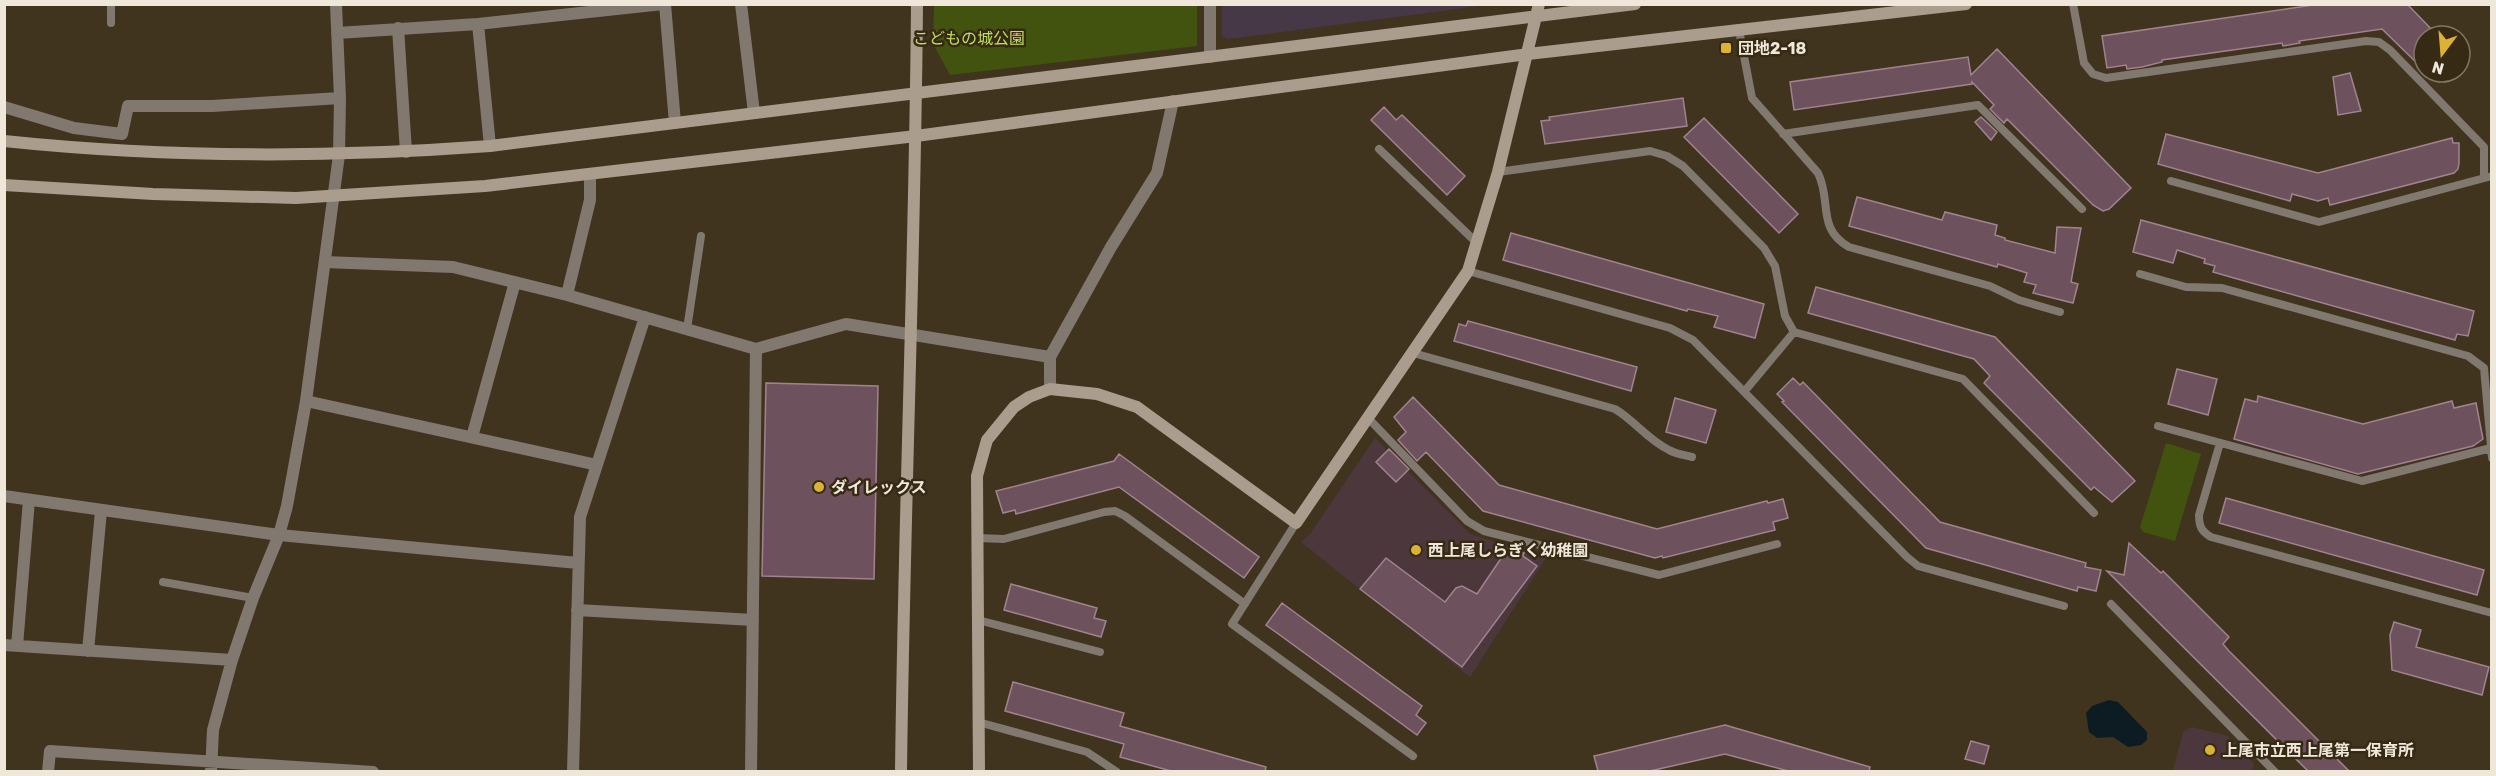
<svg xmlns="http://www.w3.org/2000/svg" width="2496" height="776" font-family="Rubik,'Noto Sans JP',sans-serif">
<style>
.commercial{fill:#463847}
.education{fill:#4c373c}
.green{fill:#42520f}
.water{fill:#0d1b23}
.building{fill:#6d525d;stroke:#a0838f;stroke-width:1.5}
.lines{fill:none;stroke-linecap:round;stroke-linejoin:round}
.lane{stroke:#81786f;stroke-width:8}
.street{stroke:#81786f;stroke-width:12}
.secondary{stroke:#ab9d8e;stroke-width:12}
.poi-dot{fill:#dcb233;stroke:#372a14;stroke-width:2}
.labels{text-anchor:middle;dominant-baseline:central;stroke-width:5;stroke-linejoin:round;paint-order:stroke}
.park-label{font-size:16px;fill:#bdde64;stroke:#372a14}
.poi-label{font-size:16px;font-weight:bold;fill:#efe7da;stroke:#372a14;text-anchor:start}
</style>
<rect width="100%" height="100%" fill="#41341e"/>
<path class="commercial" d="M1222,5V4L1487,5L1228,39L1222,36Z"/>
<path class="education" d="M1375,438L1470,534L1546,558L1470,677L1301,542L1310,534Z
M2192,727L2228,736L2254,763L2252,771H2173L2183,732Z"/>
<path class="green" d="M934,5H1197V46L950,75L933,44Z
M2166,443L2201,454L2175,541L2143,532L2140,527Z"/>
<path class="water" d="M2109,700L2118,702L2147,732V740L2141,745L2128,747L2113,737L2097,738L2089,732L2086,713L2092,706Z"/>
<path class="building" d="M2320,4H2407L2438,36H2424V70L2382,29L2299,41L2300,43L2283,46L2282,43L2162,60V62L2142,67L2127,69L2126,65L2107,68L2102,36Z
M1997,49L2131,188L2109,209L2103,211L2093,205L2007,119L2004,123L1990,109L1994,105L1972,82V84L1794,110L1790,82L1968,57L1971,75Z
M2350,73L2361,111L2338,115L2333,77Z
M1683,98L1687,126L1545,144L1541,121L1550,120L1549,117Z
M1384,107L1396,120L1402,115L1465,176L1447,195L1371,120Z
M1981,117L1997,132L1991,140L1975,122Z
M1704,118L1798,214L1779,233L1684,137Z
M2166,134L2318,173L2452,138L2453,143H2459V163L2458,169L2454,173L2330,205L2328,198L2318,201L2292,194L2290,201L2158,164Z
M1857,197L1942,220L1945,212L1997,225L1995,235L2005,238V240L2055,253L2057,227L2081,228L2071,282L2078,284L2073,303L2033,293L2036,285L2024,282L2027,273L1998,264L1997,267L1849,226Z
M2141,220L2474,311L2468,336L2457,334L2455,340L2255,284L2213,272L2215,266L2204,263L2205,259L2177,250L2173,263L2133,252Z
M1511,233L1764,304L1755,338L1714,327L1718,316L1688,309L1687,311L1503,260Z
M1816,287L1995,337L2135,481L2112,502L2094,487L2091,490L1984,383L1990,376L1974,359L1808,313Z
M1468,321L1637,367L1631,391L1454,341L1459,324L1466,326Z
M2177,369L2217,379L2208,415L2168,404Z
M1793,378L1800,385L1803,382L1940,522L2086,563L2085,567L2101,570L2096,591L2078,587L2077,591L1926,548L1782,402L1784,401L1777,394Z
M766,383L878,386L874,579L762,576Z
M2258,396L2363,424L2452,401L2454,408L2476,403L2483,439L2473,446L2358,474L2234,439L2245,399L2257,402Z
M1413,397L1499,485L1657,529L1767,501L1768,503L1783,499L1788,518L1773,522L1775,530L1663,558L1662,556L1655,558L1483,511L1426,452L1417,461L1398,440L1406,432L1394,417Z
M1675,398L1716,410L1706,443L1666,432Z
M1389,449L1409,469L1396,482L1376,462Z
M1119,454L1259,557L1244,578L1119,487L1016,514L1015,510L1003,513L996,491L1114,461Z
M2226,498L2484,570L2477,595L2219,523Z
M2129,543L2161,573L2163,571L2229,637L2223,644L2229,651L2349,771H2308L2107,571L2124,575Z
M1508,548L1524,553L1523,556L1537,566L1462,667L1360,589L1386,558L1445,602L1456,588L1462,586L1477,594Z
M1011,584L1097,608L1094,618L1106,621L1101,637L1004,610Z
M1282,603L1422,706L1416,715L1426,723L1417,735L1266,625Z
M2394,622L2421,630L2416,647L2489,667L2482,695L2392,670L2390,635Z
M1013,682L1124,713L1120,726L1266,767L1265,771H1171L1120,757L1124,744L1005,711Z
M1725,725L1870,767L1869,771H1788L1725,754L1650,771H1598L1594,756Z
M1971,741L1989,746L1984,764L1965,759Z"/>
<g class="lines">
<path class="lane" d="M2073,4L2084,63L2093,74L2106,78L2366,41L2379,42L2390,50L2484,147V177
M111,23V4
M1739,30L1752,98L1818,173C1832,201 1816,228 1849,247L1990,286L2019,300L2060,312
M1783,134L1978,105L2082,209
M1379,149L1477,243
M1498,172L1650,151L1667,156L1683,166L1764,248L1775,266L1785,316L1794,332L1744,392
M2171,181L2319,222L2492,176
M1468,271L1670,328L1693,340L1907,557L1918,566L2064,606
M2140,274L2186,287L2222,288L2468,356L2484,368L2492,458
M687,329L701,236
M1794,332L1963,379L2094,513
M1413,353L1615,409C1635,421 1648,440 1669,450C1676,454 1684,455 1692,457
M1369,419L1467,521L1484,531L1659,575L1777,544
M2158,426L2362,481L2491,448
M2220,443L2199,515C2199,526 2201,531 2211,537L2492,613
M1296,523L1232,624L1413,756
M977,538L1004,539L1104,512L1115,511L1125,516L1245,604
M163,582L253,598
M2111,604L2275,772
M978,620L1100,652
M978,722L1087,752L1117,772"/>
<path class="street" d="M665,4L675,123
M741,4L754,113
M1210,4V57
M478,24L490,146
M398,28L406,152
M337,33L478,24L663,4
M4,107L74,128L122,134L128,106H212L340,98
M325,262L453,267L567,295L756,349L846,324L1050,357
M567,295L590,200V174
M1050,389V357L1111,247L1157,173L1173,101
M306,401L597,465
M472,437L515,282
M4,496L279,535L578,563
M577,610L753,620
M4,645L232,660
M17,646L29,500
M88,651L101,511
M48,772L50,751L373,772
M211,772L213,730L232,660L253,598L279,535L287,506L306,401L339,155L340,98L336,4
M573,772L580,517L645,317
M751,772L756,349"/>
<path class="secondary" d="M4,141C167,158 328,158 490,146L1635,4
M4,185L153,194L296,198L485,186L916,136L1528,54L1966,4
M901,772C904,516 915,260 917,4
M979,772L977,476L987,440L1014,407L1029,397L1050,389L1097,394L1137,407L1296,523L1468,271L1498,172L1539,4"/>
</g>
<g class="poi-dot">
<rect x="1720" y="42" width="12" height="12" rx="3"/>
<circle cx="819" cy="487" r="6"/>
<circle cx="1416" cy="550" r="6"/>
<circle cx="2210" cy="750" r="6"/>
</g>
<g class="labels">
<g class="park-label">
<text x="969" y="38">こどもの城公園</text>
</g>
<g class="poi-label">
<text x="1738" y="48">団地2-18</text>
<text x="831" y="487">ダイレックス</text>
<text x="1428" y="550">西上尾しらぎく幼稚園</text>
<text x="2222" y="750">上尾市立西上尾第一保育所</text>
</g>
</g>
<rect width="2496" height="776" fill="none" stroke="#efe7da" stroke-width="12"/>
<g transform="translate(2442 54) rotate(196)"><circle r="28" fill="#372a14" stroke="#817663" stroke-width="1.5"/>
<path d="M0-4.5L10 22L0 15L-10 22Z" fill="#dcb233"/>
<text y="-9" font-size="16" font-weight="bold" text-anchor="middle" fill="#efe7da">N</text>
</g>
</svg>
